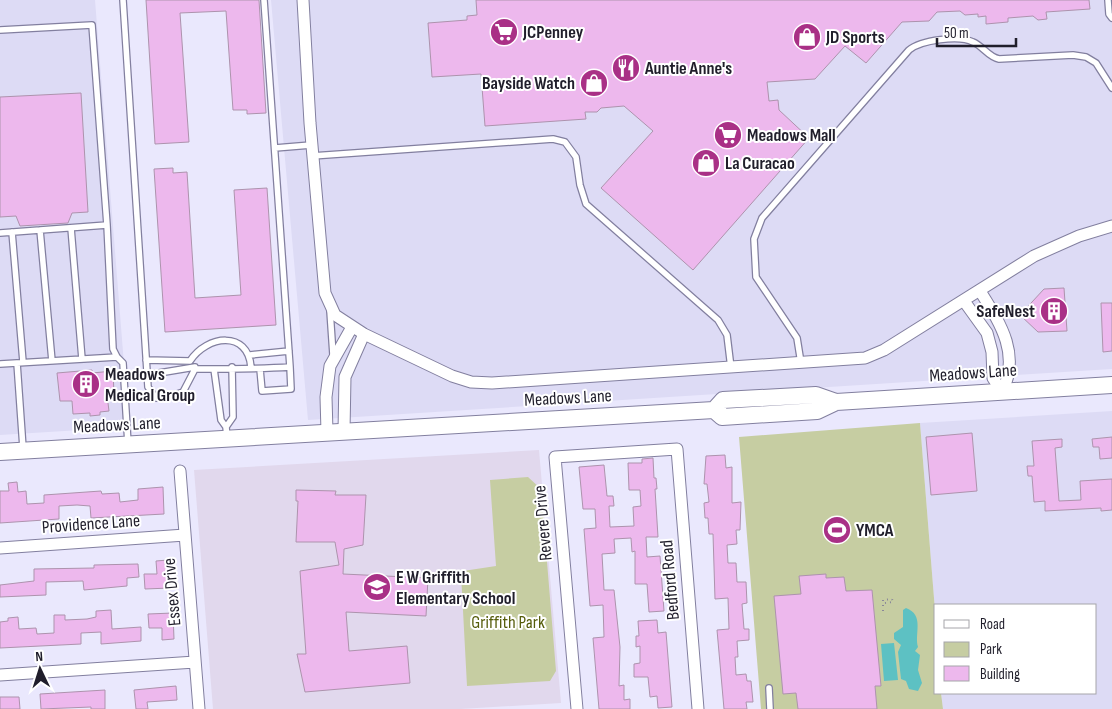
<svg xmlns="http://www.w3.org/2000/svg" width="1112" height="709" font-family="'Sofia Sans Condensed',sans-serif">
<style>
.built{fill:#dddbf5}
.education{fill:#e1d8ed}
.green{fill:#c6cda2}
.water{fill:#5dc1c3}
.building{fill:#edb8ed;stroke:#ad93ad}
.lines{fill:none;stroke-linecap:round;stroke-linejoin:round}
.lane-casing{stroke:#827f9f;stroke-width:8}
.street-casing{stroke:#827f9f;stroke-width:13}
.secondary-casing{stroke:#827f9f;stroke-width:18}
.path{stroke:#898798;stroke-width:2;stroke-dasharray:1 4;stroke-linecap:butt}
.lane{stroke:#fff;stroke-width:5.5}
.street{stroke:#fff;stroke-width:11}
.secondary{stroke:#fff;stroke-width:16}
.labels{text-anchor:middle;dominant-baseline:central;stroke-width:4;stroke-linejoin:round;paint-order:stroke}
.poi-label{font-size:18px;font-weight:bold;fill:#201e2b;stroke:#fff;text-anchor:start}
.street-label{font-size:18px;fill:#201e2b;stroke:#fff}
.park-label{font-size:18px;fill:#555c0a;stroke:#fff}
</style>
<rect width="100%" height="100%" fill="#eae8fd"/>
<path class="built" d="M0,0H95L129,427L0,435Z
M271,0H1112V369L308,420Z
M1112,411V709H943L941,693H1096V605H936V623L920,423Z"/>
<path class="education" d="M539,450L561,703L460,709H213L194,470Z"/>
<path class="green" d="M920,423L936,623V693H941L943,709H761L739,437Z
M528,477L541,489L556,671L550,681L467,686L461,573L463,571L496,566L490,480Z"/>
<path class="water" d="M906,608C925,615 914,634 918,647L915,651L920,655L918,670L922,683L918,691L909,689L906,681L901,679L898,652L901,645L894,639V633L903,627V610Z
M894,643L898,680L884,681L881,644Z"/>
<path class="building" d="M146,0H259L266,113L247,114V110H233L226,11L180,13L189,142L155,144Z
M476,0H1089L1090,9L1046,12L1047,19L1038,20L1033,16L1008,18V22L986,24V16L978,17V14L965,15L960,11L937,12L929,21L902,22L866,63L845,46L815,79L767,82L769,101L778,100L779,110L809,138L693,270L601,188L653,131L624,106L601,108L597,112H585L586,119L485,126L481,74L432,77L428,23L467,20V16L477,15Z
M81,93L88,212L72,213L68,223L20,226L16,216L0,217V97Z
M173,168V173L187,172L195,298L241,295L234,190L267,188L276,325L165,332L154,169Z
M1064,288L1067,331L1038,332L1020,315L1044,289Z
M1101,303H1112V351L1103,352Z
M92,370V373L113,371L114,394L107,395L109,411L100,412V415L90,416V413L73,414L72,401H60L57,373Z
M972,433L977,491L931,495L926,437Z
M1112,437V458L1100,459L1099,447H1093L1092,439Z
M1062,439V447L1055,448L1059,501L1081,500L1080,481L1112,479V510L1101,511V508L1045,511V501L1034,502L1032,476H1028L1027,466H1034L1032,441Z
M725,455L726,468L732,467V503L741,502L740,530H736L737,544L727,545L728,563H736L737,582H746L747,603L742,604L744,629H749V640L737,641L738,657H735L736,675L746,674L747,681H751L753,702H746L747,709H724L717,630L729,629L728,598L715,599L713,534H709L708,518H705L704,503L709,502L707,484H704L706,456Z
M653,458L654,478H656L657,489H655L658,537H646L647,557L660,556L664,611L649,612L647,584H635V551L632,552L631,538L614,539L615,553L602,554L604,590H614L620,647L619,686L624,685V700L630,699V709H599L593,638L604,637L603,605L590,606L584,529L596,528L595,509H583L579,467L604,465L607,496H613L614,506H609L610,527L634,526L633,507L641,506L640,490H629L628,463H642V459Z
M17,482L18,492L26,491L27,504L44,503V495L101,491L102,494L119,493L120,502L138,500V489L163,487L164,514L91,518L90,506L77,505L59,506V519L0,523V491H9L8,483Z
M296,490L336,491L335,495H366L363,545L344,549L343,574L428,578L426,616L346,612L349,651L407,646L410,683L305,692L297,654H306L300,571L339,565L335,542H296L298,501H296Z
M168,560L170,588L145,589L144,574H157L156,561Z
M138,564L139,577L127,578V586L84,590L83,581L46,582V595L0,597V585L34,581V569L94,568V565Z
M826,574V578L844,577L846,591L872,590L881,686H875L877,709H798L796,693L783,694L774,596L801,594L799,576Z
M111,610L112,629L141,627V641L101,644V632L81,633V644L0,648V622L8,621V618L18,617L19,629L36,628L37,634L54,633V615H65V620L87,619L96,617V611Z
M173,613L174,639L162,640V628H149L148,614Z
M657,620L658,633L666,632L672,707L658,708L657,696L650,697L648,677H634V664L640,663V646L636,647V636H639L638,621Z
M176,686L177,700L147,702L148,709H136L134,690Z
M105,690V709H91V707L41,709L40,694Z
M0,697H19L20,709H0Z"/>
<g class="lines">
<defs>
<path id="lane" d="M123,0L148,387L156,398L168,397L183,392L195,369C227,369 259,369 290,367L291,389L262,391L260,369
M264,0L290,367
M1108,0L1109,14L1112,18
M0,30L92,25L107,225
M275,148L311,145
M312,156L553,139L565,142L576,157L580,185L586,204L718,320L727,335L731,368
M71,228L82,359
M40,230L52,361
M12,232L23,362
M0,233L107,225L113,349L117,357L123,363L128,444
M330,311L333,355
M250,355L289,351
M146,360L190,361C207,335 248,330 251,367
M17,363L23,448
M801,363L797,338L756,277L754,239L762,218L909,50C921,40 959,35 973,42C983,46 988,57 999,59L1073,55L1086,57L1096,63L1112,88
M0,364L117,357
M214,369L221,420L226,427L227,437
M147,375L195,367
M226,427L233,417L232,367
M769,688L770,709"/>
<path id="street" d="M303,0L310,123L325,293L335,315L364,334L452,376L471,382L492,383L865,358L884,350L1034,256L1079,236L1112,226
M980,291C1000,323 1021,354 1002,392
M964,301L987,333L992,352L993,378L1002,392
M344,431L345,377L364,334
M327,432L326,397L330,366L352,327
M180,471L199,709
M0,548L185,535
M0,675L195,662
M577,709L555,457L677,449L698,709"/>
<path id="secondary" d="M714,410L723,400L816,395L836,402
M0,452L714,410L722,417L817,411L836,402L1112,385"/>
</defs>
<use href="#lane" class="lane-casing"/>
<use href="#street" class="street-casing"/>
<use href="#secondary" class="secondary-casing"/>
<path class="path" d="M885,603L893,602L892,599
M883,611V600L892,599"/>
<use href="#lane" class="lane"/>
<use href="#street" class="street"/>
<use href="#secondary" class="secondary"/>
</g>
<defs>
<symbol id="supermarket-disc" viewBox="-11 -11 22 22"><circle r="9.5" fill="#a93086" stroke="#fff"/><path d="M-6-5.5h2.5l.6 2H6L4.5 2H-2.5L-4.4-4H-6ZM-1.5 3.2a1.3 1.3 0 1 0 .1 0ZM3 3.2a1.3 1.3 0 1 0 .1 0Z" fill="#fff"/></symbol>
<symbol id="shop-disc" viewBox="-11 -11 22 22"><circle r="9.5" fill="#a93086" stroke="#fff"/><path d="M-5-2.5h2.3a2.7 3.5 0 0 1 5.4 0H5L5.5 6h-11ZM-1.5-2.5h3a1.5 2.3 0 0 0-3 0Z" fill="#fff"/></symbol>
<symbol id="restaurant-disc" viewBox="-11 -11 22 22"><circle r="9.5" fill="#a93086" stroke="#fff"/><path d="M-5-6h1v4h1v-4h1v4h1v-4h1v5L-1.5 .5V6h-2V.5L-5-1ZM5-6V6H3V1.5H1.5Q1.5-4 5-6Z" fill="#fff"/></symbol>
<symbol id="building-disc" viewBox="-11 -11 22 22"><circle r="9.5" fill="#a93086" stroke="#fff"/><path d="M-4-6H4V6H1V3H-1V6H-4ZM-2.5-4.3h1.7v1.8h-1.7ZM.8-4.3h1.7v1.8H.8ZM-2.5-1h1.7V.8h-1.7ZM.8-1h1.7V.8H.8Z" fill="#fff"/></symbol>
<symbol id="stadium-disc" viewBox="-11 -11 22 22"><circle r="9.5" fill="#a93086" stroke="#fff"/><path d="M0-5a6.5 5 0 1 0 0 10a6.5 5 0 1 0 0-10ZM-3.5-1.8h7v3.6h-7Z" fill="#fff"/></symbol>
<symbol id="school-disc" viewBox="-11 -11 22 22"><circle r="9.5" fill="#a93086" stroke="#fff"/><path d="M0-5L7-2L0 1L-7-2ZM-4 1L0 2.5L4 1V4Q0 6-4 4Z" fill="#fff"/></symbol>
</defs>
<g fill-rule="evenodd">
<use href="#supermarket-disc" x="488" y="16" width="32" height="32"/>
<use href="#shop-disc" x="791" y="21" width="32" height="32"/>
<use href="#restaurant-disc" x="610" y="52" width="32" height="32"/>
<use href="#shop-disc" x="578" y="67" width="32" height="32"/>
<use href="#supermarket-disc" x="712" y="119" width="32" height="32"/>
<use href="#shop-disc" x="690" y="147" width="32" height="32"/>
<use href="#building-disc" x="1038" y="295" width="32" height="32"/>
<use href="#building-disc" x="70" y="368" width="32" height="32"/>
<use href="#stadium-disc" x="821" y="514" width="32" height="32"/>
<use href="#school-disc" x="361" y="571" width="32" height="32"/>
</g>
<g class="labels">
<g class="poi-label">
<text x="523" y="32">JCPenney</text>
<text x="826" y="37">JD Sports</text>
<text x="645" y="68">Auntie Anne's</text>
<text x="575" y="83" text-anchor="end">Bayside Watch</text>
<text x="747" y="135">Meadows Mall</text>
<text x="725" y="163">La Curacao</text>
<text x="1035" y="311" text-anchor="end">SafeNest</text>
<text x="105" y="374">Meadows<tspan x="105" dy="21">Medical Group</tspan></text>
<text x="856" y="530">YMCA</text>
<text x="396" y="577">E W Griffith<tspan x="396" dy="21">Elementary School</tspan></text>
</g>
<g class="street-label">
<text transform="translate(973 373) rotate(-4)">Meadows Lane</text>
<text transform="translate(568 398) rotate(-3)">Meadows Lane</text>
<text transform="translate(117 425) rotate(-3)">Meadows Lane</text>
<text transform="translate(543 523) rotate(-95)">Revere Drive</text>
<text transform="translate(91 524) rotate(-4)">Providence Lane</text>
<text transform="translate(670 580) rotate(-95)">Bedford Road</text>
<text transform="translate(172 592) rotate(-95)">Essex Drive</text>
</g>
<g class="park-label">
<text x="508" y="622">Griffith Park</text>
</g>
</g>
<rect x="934" y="604" width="162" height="90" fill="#ffffff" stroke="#a6a5aa"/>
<rect x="944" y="620" width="25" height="8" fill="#ffffff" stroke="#a6a5aa"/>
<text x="980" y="629" font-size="15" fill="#201e2b">Road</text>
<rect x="944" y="642" width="25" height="15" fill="#c6cda2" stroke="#a6a5aa"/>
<text x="980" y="654" font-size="15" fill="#201e2b">Park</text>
<rect x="944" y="666" width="25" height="15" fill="#edb8ed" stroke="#a6a5aa"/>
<text x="980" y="679" font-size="15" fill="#201e2b">Building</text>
<g transform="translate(40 669) rotate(356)" stroke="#ffffff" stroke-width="4" paint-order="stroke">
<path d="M0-4L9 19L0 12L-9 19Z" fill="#201e2b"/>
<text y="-8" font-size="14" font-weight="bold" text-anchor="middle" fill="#201e2b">N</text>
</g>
<path d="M937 38v8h79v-8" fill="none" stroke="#201e2b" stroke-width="2.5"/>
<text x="944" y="38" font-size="15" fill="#201e2b" stroke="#ffffff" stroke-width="4" paint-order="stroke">50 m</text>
</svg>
